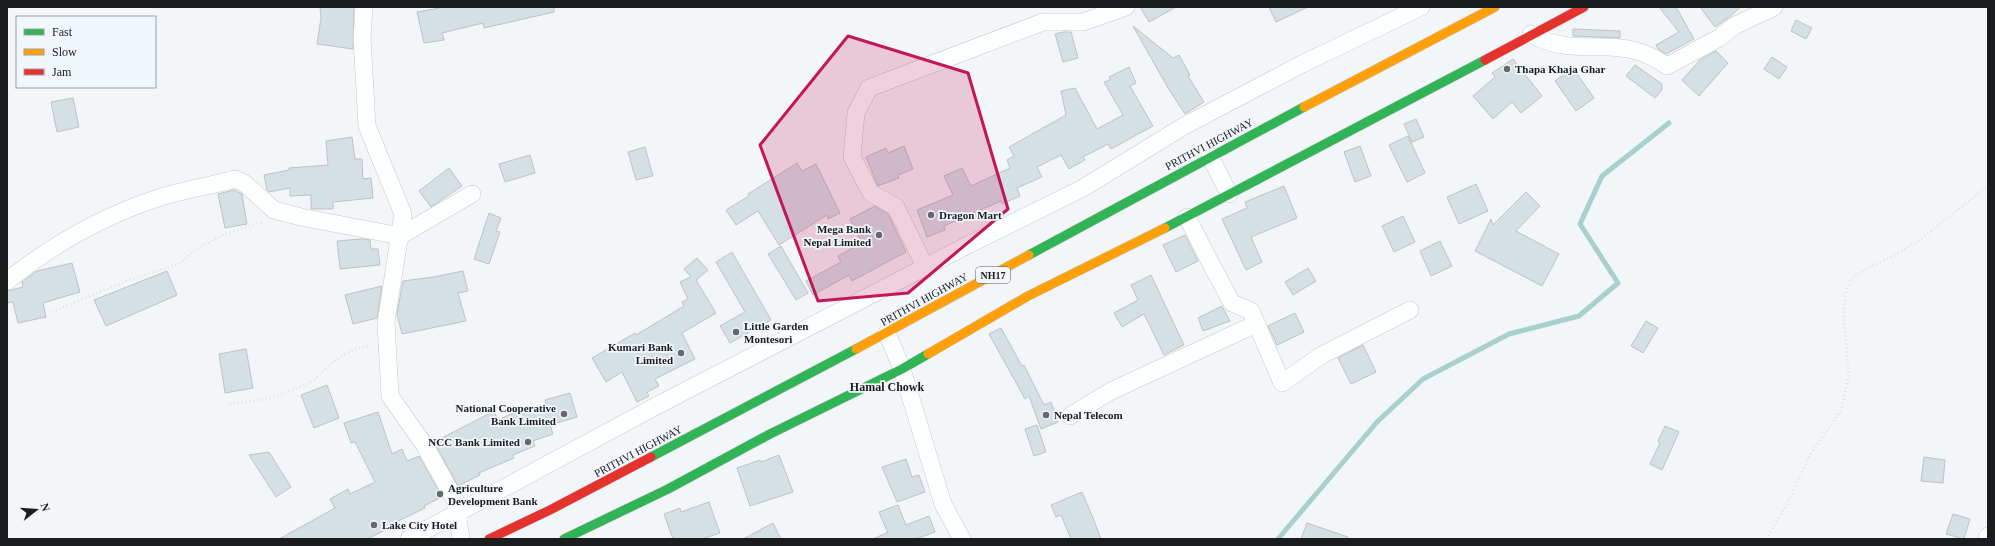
<svg xmlns="http://www.w3.org/2000/svg" width="1995" height="546" font-family="'Times New Roman',serif">
<style>
.lines{fill:none;stroke-linecap:round;stroke-linejoin:round}
.stream{stroke:#a7d0ce;stroke-width:5}
.building{fill:#d4e0e4;stroke:#bfc2c4}
.street-casing{stroke:#c5c8ca;stroke-width:18}
.fast-casing{stroke:#c5c8ca;stroke-width:10}
.slow-casing{stroke:#c5c8ca;stroke-width:10}
.jam-casing{stroke:#c5c8ca;stroke-width:10}
.path{stroke:#dfe0e0;stroke-width:2.5;stroke-dasharray:1 3;stroke-linecap:butt}
.street{stroke:#fdfefe;stroke-width:17}
.fast{stroke:#30b455;stroke-width:9}
.slow{stroke:#ff9f0a;stroke-width:9}
.jam{stroke:#e5322d;stroke-width:9}
.marked{fill:#c2185b;fill-opacity:0.2;stroke:#c2185b;stroke-width:3;stroke-linejoin:round}
.poi-dot{fill:#66686a;stroke:#f0f6fb;stroke-width:1.5}
.labels{text-anchor:middle;dominant-baseline:central;stroke-width:3.5;stroke-linejoin:round;paint-order:stroke}
.shield{fill:#f0f6fb;stroke:#5a5d60;stroke-width:1}
.shield-label{font-size:10px;font-weight:bold;fill:#1a1c1d}
.poi-label{font-size:11px;font-weight:bold;fill:#1a1c1d;stroke:#f0f6fb;text-anchor:start}
.street-label{font-size:11px;fill:#1a1c1d;stroke:#f0f6fb}
.neighbourhood-label{font-size:12px;font-weight:bold;fill:#1a1c1d;stroke:#f0f6fb}
</style>
<rect width="100%" height="100%" fill="#f3f6f8"/>
<g class="lines">
<path class="stream" d="M1278,539L1377,422L1423,379L1509,334L1579,316L1618,283L1580,224L1602,176L1669,123"/>
</g>
<path class="building" d="M320,7H354L353,49L317,44L321,18Z
M445,7H554V12L484,28L483,23L442,33L444,40L424,43L417,12Z
M1140,7H1176L1149,22Z
M1269,7H1308L1276,22Z
M1659,7H1676L1694,39L1666,54L1658,49L1656,45L1679,32Z
M1700,7H1740L1731,16L1715,27Z
M1796,20L1812,28L1806,39L1791,31Z
M1133,26L1173,58L1179,55L1190,75L1188,76L1204,102L1185,114L1168,88Z
M1573,29L1620,31V38L1573,36Z
M1063,32H1071L1078,58L1063,62L1055,34Z
M1716,51L1728,63L1699,96L1682,80L1700,60Z
M1772,57L1787,67L1779,79L1764,69Z
M1513,59L1542,96L1521,113L1512,102L1493,119L1473,96L1495,77L1492,73Z
M1635,65L1662,84V90L1655,98L1626,76Z
M1129,67L1136,83L1130,86L1153,126L1111,149L1108,144L1083,157L1085,160L1069,169L1061,155L1037,167L1042,177L1017,188L1020,196L1002,204L1001,201L944,226L945,230L927,237L917,210L953,195L944,176L962,168L971,186L1010,168L1007,160L1014,156L1009,147L1066,115L1061,91L1075,88L1097,129L1123,115L1104,82L1110,80L1109,77Z
M1573,68L1594,98L1576,111L1555,81Z
M73,98L79,127L57,132L51,102Z
M1416,119L1424,137L1412,142L1404,124Z
M1408,136L1425,173L1407,182L1389,145Z
M352,137L355,159H362L363,179L371,178L373,198L333,202V209H311V195L290,196V188L269,192L267,190L264,175L289,170V168L328,165L326,141Z
M904,146L913,169L898,175L899,178L878,186L866,157L886,148L888,153Z
M1360,146L1371,176L1355,182L1344,152Z
M645,147L653,176L636,180L628,152Z
M530,155L535,173L505,182L499,164Z
M797,163L802,171L816,164L840,213L828,219L827,215L779,245L758,211L736,225L726,210L749,196L748,194Z
M449,168L462,186L431,207L419,191Z
M1476,184L1488,211L1459,224L1447,197Z
M1284,186L1297,218L1251,237L1262,262L1246,270L1222,219L1247,208L1245,202Z
M234,190L242,194L247,224L225,228L218,194Z
M1526,192L1540,206L1516,231L1559,254L1542,286L1475,251L1491,219L1493,225Z
M875,206L888,214L906,252L852,281L849,275L813,295L806,281L841,262L838,256L862,243L850,219Z
M489,213L501,218L496,231L500,232L489,264L474,259Z
M1403,216L1415,242L1394,252L1382,226Z
M1185,235L1198,261L1176,272L1163,245Z
M361,239L370,240L371,249H378L380,265L340,269L337,241Z
M1440,241L1452,266L1431,276L1420,251Z
M781,246L808,293L796,300L768,254Z
M732,252L771,320L730,343L720,326L745,312L716,262Z
M697,258L708,270L696,280L716,313L682,333L695,359L655,379L659,386L647,392L649,396L637,402L622,372L606,382L592,358L635,333L636,335L684,306L682,302L688,299L680,282L691,277L684,269Z
M72,263L80,292L43,303L46,317L18,323L13,302L7,303V291L23,287L22,282L37,271Z
M1308,268L1316,281L1293,295L1285,282Z
M167,271L177,295L106,326L94,300Z
M463,271L468,291L458,293L466,321L402,334L397,314L403,281L434,277Z
M1151,275L1184,345L1164,355L1144,314L1122,327L1114,313L1138,300L1131,285Z
M382,286L377,318L353,324L345,295Z
M1222,306L1230,321L1203,331L1198,318Z
M1295,313L1304,332L1277,345L1268,326Z
M1646,321L1658,328L1643,353L1631,346Z
M1001,328L1022,366L1024,365L1044,405L1051,402L1058,422L1041,429L1029,396L1025,399L989,334Z
M1363,345L1376,372L1351,384L1338,358Z
M246,349L253,388L225,393L219,354Z
M327,385L339,418L314,428L301,395Z
M570,393L577,417L550,425L553,434L533,441L535,446L513,455L514,458L479,473L480,475L458,486L434,442L494,411L498,420L519,410L521,414L546,404L545,400Z
M378,412L392,454L402,449L407,461L419,456L442,497L424,506L425,508L386,527L387,529L367,539H279L335,508L330,499L348,489L350,494L375,482L355,442L351,443L344,423Z
M1037,425L1046,452L1034,456L1025,429Z
M1665,426L1679,432L1662,470L1650,464L1660,443L1658,441Z
M269,452L291,487L276,497L249,455Z
M779,455L793,492L750,506L737,468L760,460L761,462Z
M1924,457L1945,460L1943,483L1921,481Z
M906,459L912,477L919,475L925,492L897,502L882,467Z
M1082,492L1093,518L1101,539H1071L1061,515L1056,517L1051,505Z
M709,502L720,533L702,539H673L664,514L680,508L681,512Z
M898,505L906,525L929,516L935,532L916,539H873L888,532L887,531L879,512Z
M1953,514L1970,519L1964,539L1946,534Z
M773,523L781,539H743Z
M1307,523L1348,537V539H1301Z"/>
<g class="lines">
<defs>
<path id="street" d="M364,7L362,38L367,126L403,214L386,322L390,396L425,446L455,500L461,539
M1531,34C1570,56 1602,40 1640,52C1650,55 1659,61 1667,66L1719,38L1734,26L1774,7
M1210,156L1229,194
M1187,217L1212,266L1232,303L1251,311L1282,383L1322,355L1410,310
M925,267L896,207L871,193L852,157L856,113L869,88L1043,22H1083L1126,7
M7,281C52,245 103,216 158,198C183,190 210,186 235,179L244,183L274,210L301,217L400,236L472,194
M887,333L902,369L943,504L962,539
M1070,416L1111,391L1256,324
M409,539L658,405L964,247L1083,188L1184,126L1302,64L1421,7
M1987,539L1988,536"/>
<path id="fast" d="M1165,228L1485,60
M1029,255L1304,107
M651,457L856,349
M564,539L668,489L770,434L902,369L928,354"/>
<path id="slow" d="M1304,107L1495,7
M856,349L1029,255
M928,354L1028,296L1165,228"/>
<path id="jam" d="M1485,60L1584,7
M489,539L550,510L651,457"/>
</defs>
<use href="#street" class="street-casing"/>
<use href="#fast" class="fast-casing"/>
<use href="#slow" class="slow-casing"/>
<use href="#jam" class="jam-casing"/>
<path class="path" d="M52,312L124,282L179,264L198,248L223,235L262,222
M230,404L267,399L306,385L315,379L327,367L340,357L353,350L371,345
M1766,539L1788,502L1809,457L1841,410L1849,376L1844,320L1845,296L1851,279L1864,270L1895,255L1917,242L1988,186"/>
<use href="#street" class="street"/>
<use href="#fast" class="fast"/>
<use href="#slow" class="slow"/>
<use href="#jam" class="jam"/>
</g>
<path class="marked" d="M848,36L968,73L1008,209L908,293L818,301L760,145Z"/>
<g class="poi-dot">
<circle cx="1507" cy="69" r="4"/>
<circle cx="931" cy="215" r="4"/>
<circle cx="879" cy="235" r="4"/>
<circle cx="736" cy="332" r="4"/>
<circle cx="681" cy="353" r="4"/>
<circle cx="564" cy="414" r="4"/>
<circle cx="1046" cy="415" r="4"/>
<circle cx="528" cy="442" r="4"/>
<circle cx="440" cy="494" r="4"/>
<circle cx="374" cy="525" r="4"/>
</g>
<g class="labels">
<rect class="shield" x="976" y="267" width="34" height="16" rx="3"/>
<g class="shield-label">
<text x="993" y="275">NH17</text>
</g>
<g class="poi-label">
<text x="1515" y="69">Thapa Khaja Ghar</text>
<text x="939" y="215">Dragon Mart</text>
<text x="871" y="229" text-anchor="end">Mega Bank<tspan x="871" dy="13">Nepal Limited</tspan></text>
<text x="744" y="326">Little Garden<tspan x="744" dy="13">Montesori</tspan></text>
<text x="673" y="347" text-anchor="end">Kumari Bank<tspan x="673" dy="13">Limited</tspan></text>
<text x="556" y="408" text-anchor="end">National Cooperative<tspan x="556" dy="13">Bank Limited</tspan></text>
<text x="1054" y="415">Nepal Telecom</text>
<text x="520" y="442" text-anchor="end">NCC Bank Limited</text>
<text x="448" y="488">Agriculture<tspan x="448" dy="13">Development Bank</tspan></text>
<text x="382" y="525">Lake City Hotel</text>
</g>
<g class="street-label">
<text transform="translate(1209 144) rotate(-28)">PRITHVI HIGHWAY</text>
<text transform="translate(924 299) rotate(-29)">PRITHVI HIGHWAY</text>
<text transform="translate(638 451) rotate(-28)">PRITHVI HIGHWAY</text>
</g>
<g class="neighbourhood-label">
<text x="887" y="387">Hamal Chowk</text>
</g>
</g>
<rect width="1995" height="546" fill="none" stroke="#1a1c1d" stroke-width="16"/>
<rect x="16" y="16" width="140" height="72" fill="#f0f6fb" stroke="#9a9fa2"/>
<rect x="24" y="29" width="20" height="6" fill="#30b455" stroke="#9a9fa2"/>
<text x="52" y="36" font-size="12" fill="#1a1c1d">Fast</text>
<rect x="24" y="49" width="20" height="6" fill="#ff9f0a" stroke="#9a9fa2"/>
<text x="52" y="56" font-size="12" fill="#1a1c1d">Slow</text>
<rect x="24" y="69" width="20" height="6" fill="#e5322d" stroke="#9a9fa2"/>
<text x="52" y="76" font-size="12" fill="#1a1c1d">Jam</text>
<g transform="translate(36 510) rotate(73)" stroke="#f0f6fb" stroke-width="3" paint-order="stroke">
<path d="M0-3L7 15L0 10L-7 15Z" fill="#1a1c1d"/>
<text y="-6" font-size="11" font-weight="bold" text-anchor="middle" fill="#1a1c1d">N</text>
</g>
</svg>
